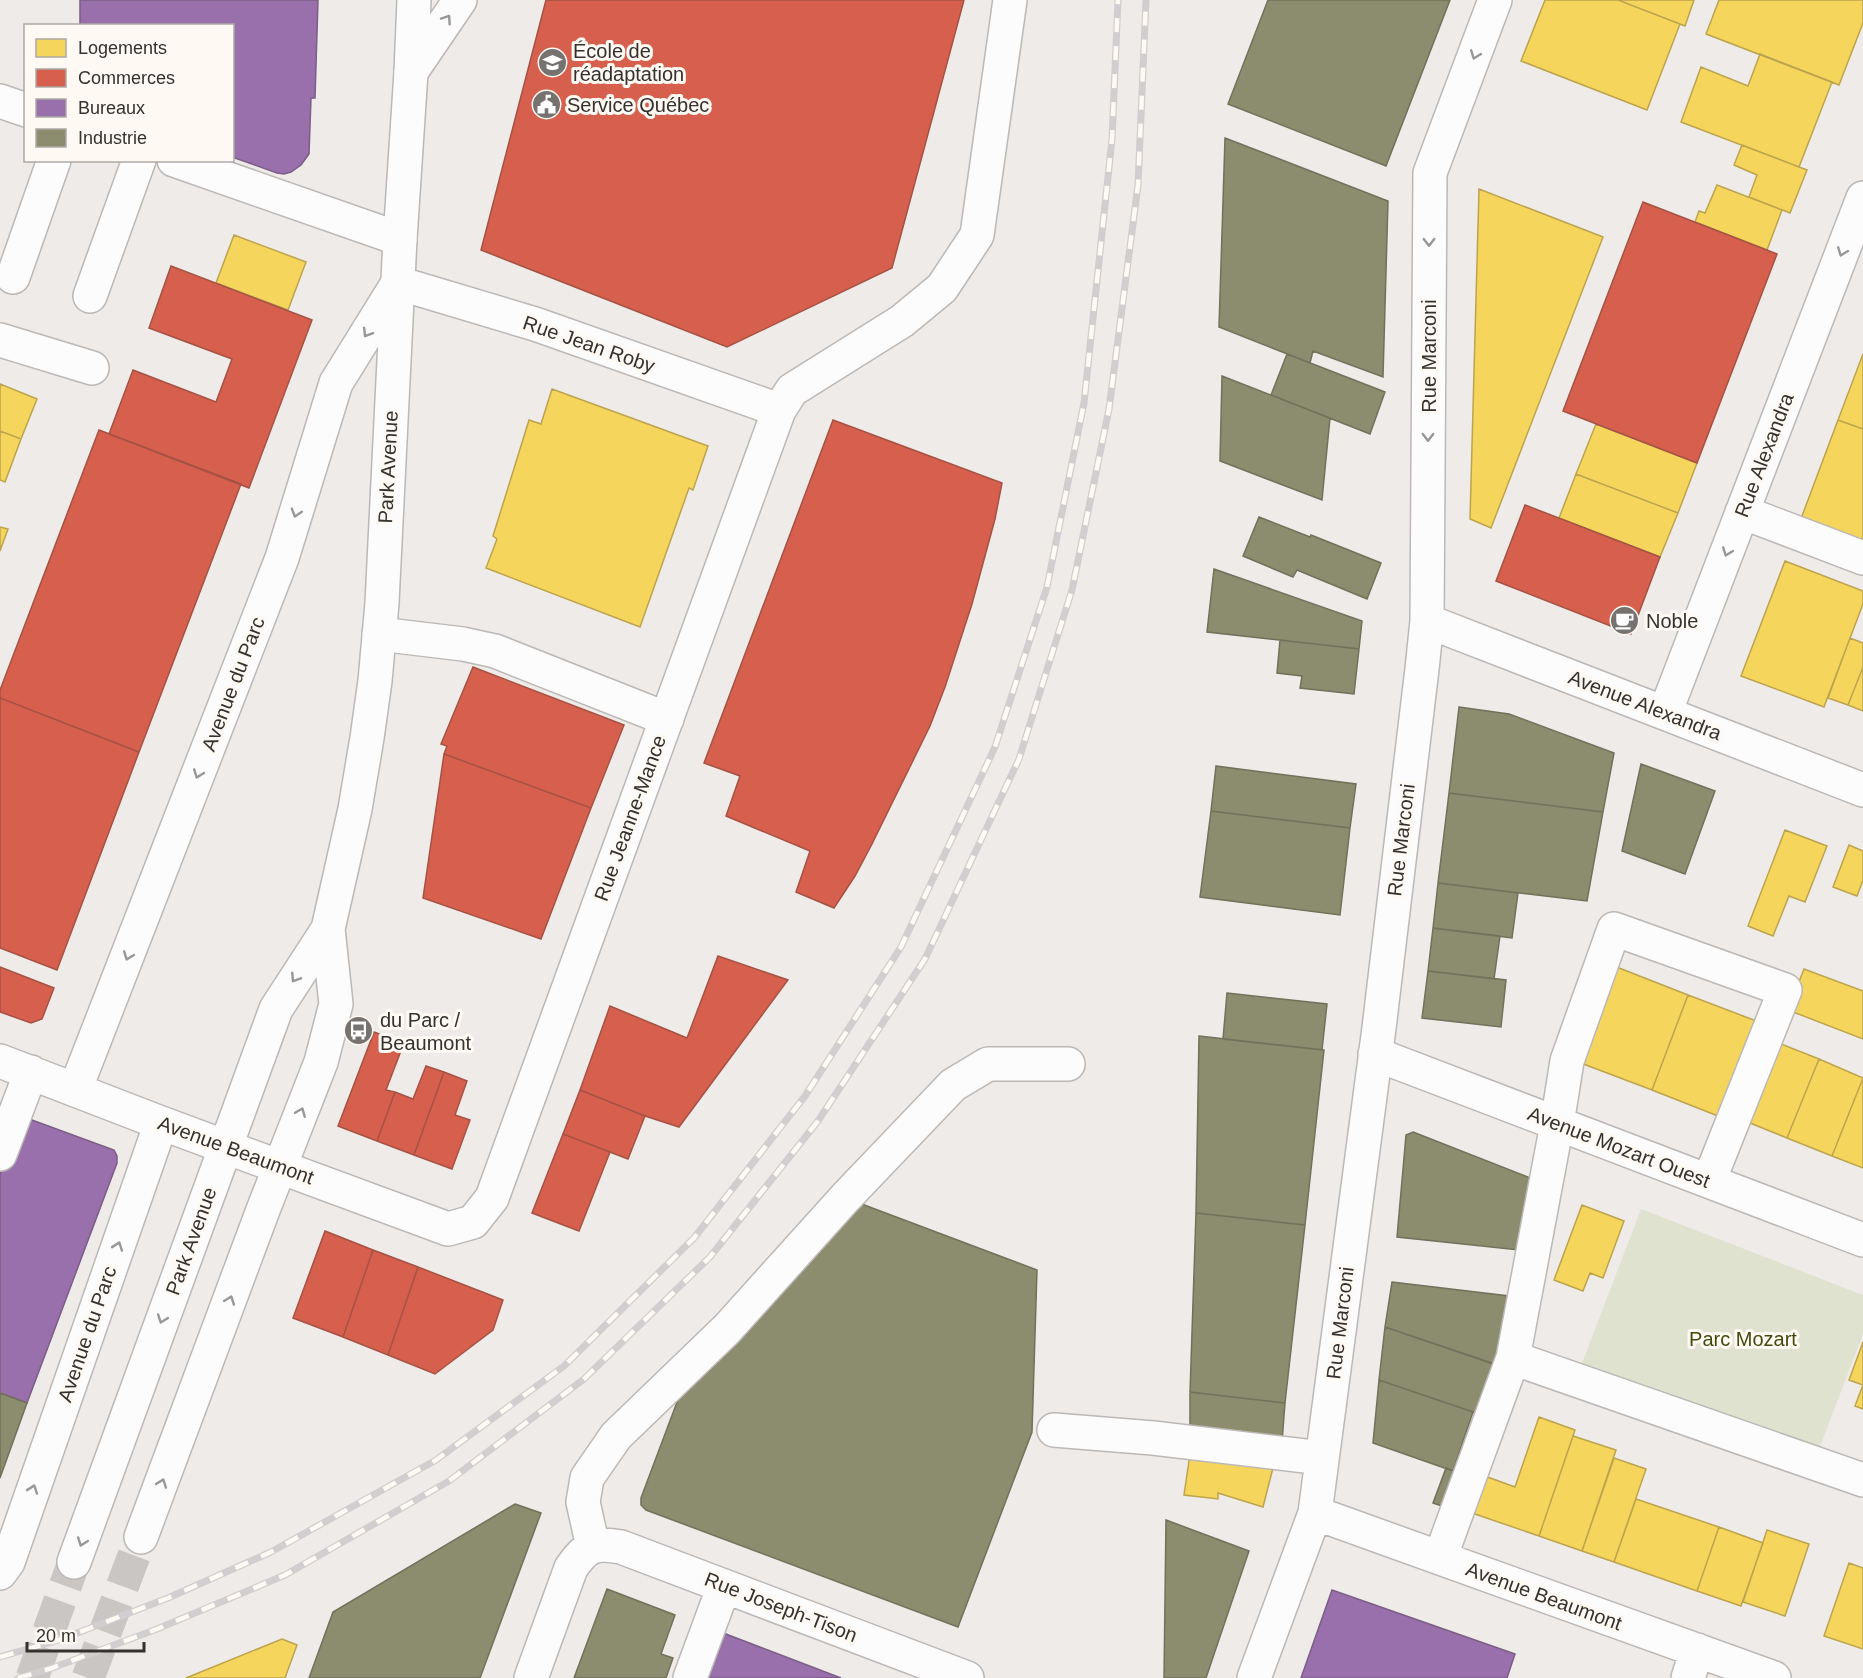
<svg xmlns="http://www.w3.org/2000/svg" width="1863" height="1678" font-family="Arial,sans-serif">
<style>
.green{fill:#e0e2d0}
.homes{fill:#f6d55c;stroke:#bca44e;stroke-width:1.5}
.shops{fill:#d6604d;stroke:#a55244;stroke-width:1.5}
.offices{fill:#9970ab;stroke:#7b5d86;stroke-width:1.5}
.industry{fill:#8c8c6e;stroke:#72715b;stroke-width:1.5}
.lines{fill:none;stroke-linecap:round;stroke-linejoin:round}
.major-tunnel{stroke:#cac6c3;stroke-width:33;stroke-dasharray:33 16;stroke-linecap:butt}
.minor-casing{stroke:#bbb8b6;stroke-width:36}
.major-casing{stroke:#bbb8b6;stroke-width:36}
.minor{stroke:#fdfcfc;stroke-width:33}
.major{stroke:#fdfcfc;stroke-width:33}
.rail-casing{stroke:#d0cece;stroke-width:7}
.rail{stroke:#fff9f3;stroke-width:4.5;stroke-dasharray:14;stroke-linecap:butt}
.oneway{stroke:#989696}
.labels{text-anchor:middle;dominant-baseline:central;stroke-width:6;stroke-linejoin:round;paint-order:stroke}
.poi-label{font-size:20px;fill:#34312f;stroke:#fff9f3;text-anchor:start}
.street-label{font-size:20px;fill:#34312f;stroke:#fff9f3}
.park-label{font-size:20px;fill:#3f4a0d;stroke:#fff9f3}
</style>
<rect width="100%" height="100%" fill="#efebe8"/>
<path class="green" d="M1641,1209L1863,1295V1334L1816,1457L1581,1366Z"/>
<path class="homes" d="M1545,0H1618L1680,24L1647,110L1521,61Z
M1618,0H1694L1685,26Z
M1719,0H1863V23L1839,85L1706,34Z
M1760,54L1832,82L1799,167L1681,122L1701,67L1748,86Z
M1742,145L1807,170L1790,213L1749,197L1757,175L1734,165Z
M1717,185L1782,210L1767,250L1695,222L1699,211L1705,213Z
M1479,189L1603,237L1491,528L1470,519Z
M234,235L306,262L288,310L216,283Z
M1863,354V429L1838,420Z
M0,384L37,399L21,439L0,431Z
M552,389L708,446L693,490L689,488L640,627L486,568L497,539L493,536L529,420L541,424Z
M1838,420L1863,429V548L1799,524Z
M1596,424L1697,463L1678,513L1576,474Z
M0,431L21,439L5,482L0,480Z
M1576,474L1678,513L1660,557L1559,518Z
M0,527L8,529L0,551Z
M1785,561L1863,591V604L1824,707L1741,676Z
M1850,638L1863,643V667L1848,705L1828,698Z
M1863,667V711L1848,705Z
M1785,830L1827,846L1805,902L1789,896L1773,936L1748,926Z
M1849,845L1863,851V880L1857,896L1833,887Z
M1614,966L1688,995L1652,1090L1578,1062Z
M1804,969L1863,991V1039L1788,1010Z
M1688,995L1759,1022L1723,1118L1652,1090Z
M1776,1042L1819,1059L1787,1138L1745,1121Z
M1819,1059L1863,1078L1832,1156L1787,1138Z
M1863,1078V1168L1832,1156Z
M1582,1205L1624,1221L1603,1278L1590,1273L1583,1291L1554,1280Z
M1863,1342V1409L1855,1406L1863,1385L1849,1380Z
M1539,1417L1575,1430L1539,1536L1469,1512L1482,1475L1515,1487Z
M1573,1436L1616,1450L1582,1551L1539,1536Z
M1190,1454L1274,1464L1263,1507L1218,1493V1499L1184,1495Z
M1614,1458L1646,1469L1614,1562L1582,1551Z
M1636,1499L1719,1527L1697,1591L1614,1562Z
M1719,1527L1763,1543L1741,1606L1697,1591Z
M1767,1530L1809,1544L1785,1616L1743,1602Z
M1849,1563L1863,1568V1649L1824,1636Z
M282,1639L297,1645L285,1678H186Z"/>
<path class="shops" d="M546,0H964L892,268L727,347L481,250Z
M1643,202L1777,254L1697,463L1563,411Z
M171,266L312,320L249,488L109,434L133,370L216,402L232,359L149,328Z
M833,420L1002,483L995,519L972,604L945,687L930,726L872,844L855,876L834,908L796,892L810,851L726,816L740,776L704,763Z
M99,430L241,484L139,752L0,698V690Z
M1525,505L1660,557L1631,634L1496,581Z
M473,667L624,725L591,808L444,754L447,746L441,744Z
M0,698L139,752L57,970L0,948Z
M444,754L591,808L541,939L423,898Z
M718,956L788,980L679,1127L645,1116L580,1090L610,1006L687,1038Z
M0,967L54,988L42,1019L31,1023L0,1012Z
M374,1032L404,1043L386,1090L395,1092L377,1141L338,1126Z
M426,1066L444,1072L414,1155L377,1141L395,1092L413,1099Z
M444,1072L467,1081L455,1115L470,1120L452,1169L414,1155Z
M580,1090L645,1116L628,1159L563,1134Z
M563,1134L610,1152L579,1231L532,1213Z
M325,1231L373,1250L343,1337L293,1318Z
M373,1250L418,1267L388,1355L343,1337Z
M418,1267L503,1300L493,1330L435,1374L388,1355Z"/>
<path class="offices" d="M80,0H318L315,98H311L309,154L301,165L291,172L284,174L277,173L232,157V26H80Z
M21,1116L114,1150L117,1156V1163L27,1403L0,1393V1174Z
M1332,1590L1515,1654L1507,1678H1301Z
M718,1631L841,1678H700Z"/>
<path class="industry" d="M1268,0H1450L1386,166L1228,104Z
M1225,138L1388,201L1383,377L1313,351L1310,363L1219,327Z
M1287,354L1385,392L1370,434L1271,395Z
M1222,376L1330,418L1322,500L1220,461Z
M1259,517L1310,537L1311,535L1381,563L1367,599L1297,570L1293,577L1243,556Z
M1214,569L1362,621L1359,649L1207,632Z
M1280,640L1359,649L1354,694L1300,688L1302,676L1277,673Z
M1459,707L1509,714L1614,753L1603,812L1449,793Z
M1641,764L1715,791L1685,874L1622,851Z
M1216,766L1356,784L1350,828L1211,811Z
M1449,793L1603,812L1587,901L1438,883Z
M1211,811L1350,828L1340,915L1200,897Z
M1438,883L1518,893L1512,938L1433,928Z
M1433,928L1500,936L1494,979L1428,971Z
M1428,971L1506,980L1501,1027L1422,1018Z
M1227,993L1327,1004L1322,1050L1223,1039Z
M1199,1036L1324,1050L1305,1225L1196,1213Z
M1413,1132L1533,1179L1519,1250L1397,1237L1406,1135Z
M859,1203L1037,1270L1032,1432L958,1627L646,1510L641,1505V1498L682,1389Z
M1196,1213L1305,1225L1285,1403L1190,1392Z
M1392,1282L1509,1296L1495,1364L1385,1327Z
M1385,1327L1496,1365L1479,1414L1379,1380Z
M1379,1380L1473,1412L1453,1471L1373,1443Z
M1190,1392L1285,1403L1282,1442L1190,1432Z
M0,1393L27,1403L0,1478Z
M1446,1468L1459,1473L1448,1508L1433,1503Z
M515,1504L541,1513L480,1678H309L333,1612Z
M1166,1520L1249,1551L1206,1678H1164Z
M607,1589L675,1615L661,1654L673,1658L666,1678H574Z"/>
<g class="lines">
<path class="major-tunnel" d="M32,1678L74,1562
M88,1678L141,1537"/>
<defs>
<path id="minor" d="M411,72L460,0
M0,101L26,110
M174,160L400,239
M13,277L54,160
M90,296L139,160
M0,340L92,368
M1742,512L1863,558
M1427,621L1863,790
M379,634L463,644L495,651L667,719
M1665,713L1863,198
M1375,1054L1863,1240
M0,1061L161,1123L448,1229L473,1222L492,1198L779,410L792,390L902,321L942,288L977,235L1010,0
M75,1090L282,558L336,383L398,283L535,324L779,410
M0,1154L31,1072
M1513,1358L1863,1480
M1054,1430L1153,1438L1322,1458
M1315,1513L1774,1678
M593,1547L583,1502L587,1478L616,1436L727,1329L845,1198L953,1085L988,1064H1068
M1440,1558L1513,1358L1557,1124L1567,1061L1614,929L1785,990L1709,1181
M0,1573L8,1562L161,1123
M531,1678L571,1568C586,1546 594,1542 621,1547L967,1678
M690,1678L724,1586
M1254,1678L1315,1513L1379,1028L1422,669L1427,621L1430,173L1495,0
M1688,1678L1697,1650"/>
<path id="major" d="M141,1537L263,1210L321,1062L336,1004L328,929L355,809L367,738L375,681L382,603L400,239L411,72L414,0
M74,1562L276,1009L328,929"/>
</defs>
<use href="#minor" class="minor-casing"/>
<use href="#major" class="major-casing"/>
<use href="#minor" class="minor"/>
<use href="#major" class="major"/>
<defs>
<path id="rail" d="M0,1657L59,1640L168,1598L271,1552L436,1460L564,1366L694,1238L805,1096L901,947L995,747L1047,587L1084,403L1112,139L1118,0
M18,1678L52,1668L157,1629L285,1575L449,1481L584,1379L710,1257L818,1121L925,959L1019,759L1072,590L1109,409L1138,185L1146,0"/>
</defs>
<use href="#rail" class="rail-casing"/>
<use href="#rail" class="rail"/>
</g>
<defs><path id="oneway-chevron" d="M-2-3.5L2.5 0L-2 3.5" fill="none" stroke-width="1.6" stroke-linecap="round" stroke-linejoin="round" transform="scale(1.5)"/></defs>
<g class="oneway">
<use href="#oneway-chevron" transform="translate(447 19) rotate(-56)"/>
<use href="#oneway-chevron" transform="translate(1475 55) rotate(111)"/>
<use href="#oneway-chevron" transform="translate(1429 242) rotate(90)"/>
<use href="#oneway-chevron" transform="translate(1842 252) rotate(111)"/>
<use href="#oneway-chevron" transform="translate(367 333) rotate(122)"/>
<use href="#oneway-chevron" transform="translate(1428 437) rotate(90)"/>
<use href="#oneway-chevron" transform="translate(296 513) rotate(107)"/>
<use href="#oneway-chevron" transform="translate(1727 552) rotate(111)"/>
<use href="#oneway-chevron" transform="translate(198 774) rotate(111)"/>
<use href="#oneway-chevron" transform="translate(128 956) rotate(111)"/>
<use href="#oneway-chevron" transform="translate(295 978) rotate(123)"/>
<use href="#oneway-chevron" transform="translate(301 1112) rotate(-68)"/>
<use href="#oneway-chevron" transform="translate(118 1246) rotate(-71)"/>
<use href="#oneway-chevron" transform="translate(230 1300) rotate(-70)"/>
<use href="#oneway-chevron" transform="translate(162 1319) rotate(110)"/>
<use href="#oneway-chevron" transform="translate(162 1483) rotate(-70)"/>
<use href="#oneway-chevron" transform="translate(33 1489) rotate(-71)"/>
<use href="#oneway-chevron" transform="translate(82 1542) rotate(110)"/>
</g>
<defs>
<symbol id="university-disc" viewBox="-11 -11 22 22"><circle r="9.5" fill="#757270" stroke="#fff9f3"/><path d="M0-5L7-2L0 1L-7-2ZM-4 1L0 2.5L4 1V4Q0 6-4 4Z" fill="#fff"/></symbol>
<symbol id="civic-disc" viewBox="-11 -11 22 22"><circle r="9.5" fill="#757270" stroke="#fff9f3"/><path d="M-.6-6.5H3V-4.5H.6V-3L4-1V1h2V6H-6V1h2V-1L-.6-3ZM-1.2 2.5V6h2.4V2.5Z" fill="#fff"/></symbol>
<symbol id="cafe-disc" viewBox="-11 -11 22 22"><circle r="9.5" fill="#757270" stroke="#fff9f3"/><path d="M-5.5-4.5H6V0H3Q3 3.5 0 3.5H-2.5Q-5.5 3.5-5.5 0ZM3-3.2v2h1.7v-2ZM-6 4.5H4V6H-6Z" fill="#fff"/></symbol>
<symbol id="bus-disc" viewBox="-11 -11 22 22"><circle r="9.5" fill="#757270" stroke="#fff9f3"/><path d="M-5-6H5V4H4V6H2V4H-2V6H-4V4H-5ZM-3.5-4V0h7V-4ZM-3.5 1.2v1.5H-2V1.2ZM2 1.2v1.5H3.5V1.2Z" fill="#fff"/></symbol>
</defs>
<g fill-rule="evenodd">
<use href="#university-disc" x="536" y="46" width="33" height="33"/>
<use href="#civic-disc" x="530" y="88" width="33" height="33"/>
<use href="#cafe-disc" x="1608" y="604" width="33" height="33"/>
<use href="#bus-disc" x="342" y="1014" width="33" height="33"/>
</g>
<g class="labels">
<g class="poi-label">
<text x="573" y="51">École de<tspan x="573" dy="23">réadaptation</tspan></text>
<text x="567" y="105">Service Québec</text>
<text x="1646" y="621">Noble</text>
<text x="380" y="1020">du Parc /<tspan x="380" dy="23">Beaumont</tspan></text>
</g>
<g class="street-label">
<text transform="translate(589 344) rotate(19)">Rue Jean Roby</text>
<text transform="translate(1429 356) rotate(-90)">Rue Marconi</text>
<text transform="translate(1764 455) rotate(-69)">Rue Alexandra</text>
<text transform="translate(388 467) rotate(-87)">Park Avenue</text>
<text transform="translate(233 684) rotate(-69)">Avenue du Parc</text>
<text transform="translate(1645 705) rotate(21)">Avenue Alexandra</text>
<text transform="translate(630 818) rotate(-70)">Rue Jeanne-Mance</text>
<text transform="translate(1401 840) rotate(-83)">Rue Marconi</text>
<text transform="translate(1619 1147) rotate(21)">Avenue Mozart Ouest</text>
<text transform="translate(236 1150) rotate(20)">Avenue Beaumont</text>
<text transform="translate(191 1241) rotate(-70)">Park Avenue</text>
<text transform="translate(1340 1323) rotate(-83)">Rue Marconi</text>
<text transform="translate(87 1334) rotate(-71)">Avenue du Parc</text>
<text transform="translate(1544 1596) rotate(20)">Avenue Beaumont</text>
<text transform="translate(781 1607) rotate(21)">Rue Joseph-Tison</text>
</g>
<g class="park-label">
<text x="1743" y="1339">Parc Mozart</text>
</g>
</g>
<rect x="24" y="24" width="210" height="138" fill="#fff9f3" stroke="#aea9a5" stroke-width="1.5"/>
<rect x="36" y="39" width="30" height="18" fill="#f6d55c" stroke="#aea9a5" stroke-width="1.5"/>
<text x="78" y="54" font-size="18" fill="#34312f">Logements</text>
<rect x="36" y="69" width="30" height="18" fill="#d6604d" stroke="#aea9a5" stroke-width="1.5"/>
<text x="78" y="84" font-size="18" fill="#34312f">Commerces</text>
<rect x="36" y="99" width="30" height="18" fill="#9970ab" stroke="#aea9a5" stroke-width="1.5"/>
<text x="78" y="114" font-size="18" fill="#34312f">Bureaux</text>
<rect x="36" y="129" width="30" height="18" fill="#8c8c6e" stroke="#aea9a5" stroke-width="1.5"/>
<text x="78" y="144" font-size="18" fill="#34312f">Industrie</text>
<path d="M27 1642v9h117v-9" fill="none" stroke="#34312f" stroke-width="3"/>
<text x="36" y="1642" font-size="18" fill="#34312f" stroke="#fff9f3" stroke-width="4.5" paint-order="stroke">20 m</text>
</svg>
